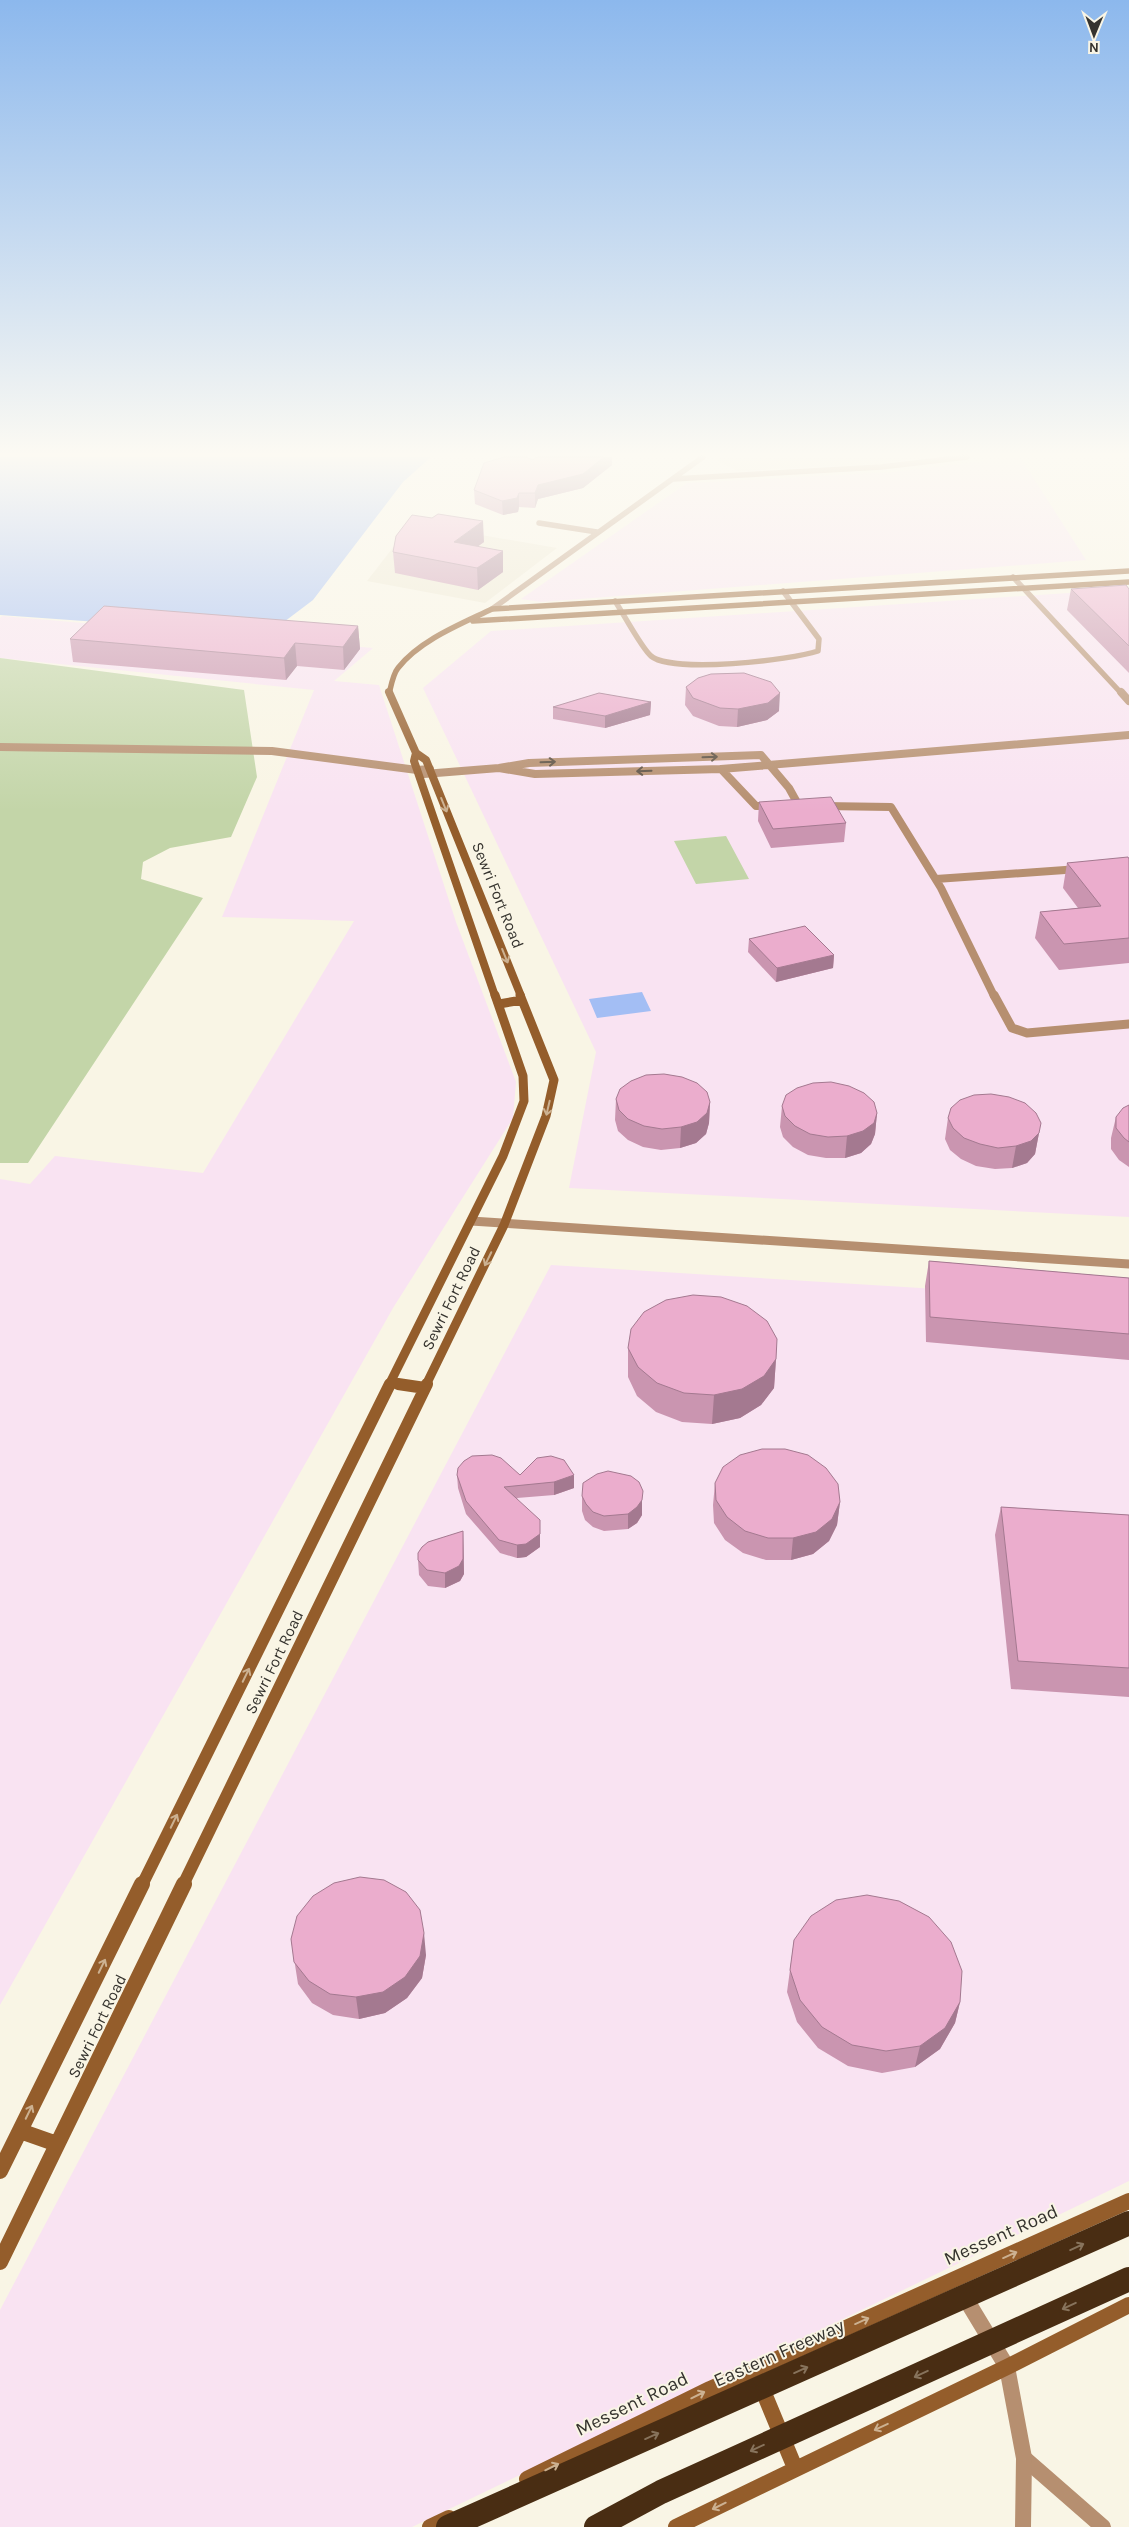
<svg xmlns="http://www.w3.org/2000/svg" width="1129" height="2527" font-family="Karla,sans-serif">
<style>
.built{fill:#eee8d2}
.industrial{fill:#f9e3f2}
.green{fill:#c3d5a8}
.water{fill:#a3bef4}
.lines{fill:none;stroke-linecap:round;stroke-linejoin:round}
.lane-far3{stroke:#b68f70;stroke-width:5.5}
.lane-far2{stroke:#b68f70;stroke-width:8}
.lane-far1{stroke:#b68f70;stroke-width:9}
.lane{stroke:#b68f70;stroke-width:16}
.street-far2{stroke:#b68f70;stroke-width:5.5}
.street-far1{stroke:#b68f70;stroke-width:9}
.street{stroke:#b68f70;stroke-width:16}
.secondary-far4{stroke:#945d2b;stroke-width:5.5}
.secondary-far3{stroke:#945d2b;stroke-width:8}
.secondary-far2{stroke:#945d2b;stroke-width:9}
.secondary-far1{stroke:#945d2b;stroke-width:12}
.secondary{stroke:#945d2b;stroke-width:16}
.highway-bridge{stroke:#492d13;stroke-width:24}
.wall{fill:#ca95b0}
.shaded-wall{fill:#a47990}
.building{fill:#ebadcd;stroke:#a47990}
.oneway{stroke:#5c4f42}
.oneway2{stroke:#ccb191}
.oneway3{stroke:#87735c}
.labels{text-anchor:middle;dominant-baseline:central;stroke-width:4;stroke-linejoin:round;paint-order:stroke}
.street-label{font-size:16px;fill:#35332e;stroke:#f9f5e5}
.near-street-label{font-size:19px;fill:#35332e;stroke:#f9f5e5}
</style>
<rect width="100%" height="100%" fill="#f9f5e5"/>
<path class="built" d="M720,457H925L879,464L738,471L716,460Z
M412,523L557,548L485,603L367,581Z"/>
<path class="industrial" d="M1015,457H1020L1086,560L541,602L521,599L687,483L893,472Z
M1129,589V1217L569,1188L596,1052L423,688L491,631Z
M2,616L373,648L334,681L379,685L456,922L516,1082L513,1118L393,1308L0,2005V1179L30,1184L55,1156L203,1173L354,921L222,917L314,690L0,658V618Z
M551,1265L1129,1301V2181L412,2527H0V2310Z"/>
<path class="green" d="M0,658L244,690L257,777L231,837L170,848L143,862L141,879L203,898L28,1163H0Z
M726,836L749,879L696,884L674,841Z"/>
<path class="water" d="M0,457H431L403,482L313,600L268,634L0,615Z
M642,992L651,1011L597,1018L589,999Z"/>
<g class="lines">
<path class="lane-far3" d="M1013,577L1122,694
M615,601C623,613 642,649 651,656C673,674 791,660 818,651L819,639L783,591"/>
<path class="lane-far2" d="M1121,692L1129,701
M0,747L272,751L417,770L430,769
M499,768L535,774L721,769L756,806H771
M721,769L1129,735
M424,774L499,768L529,763L761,755L789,788L799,806
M823,806L891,807L941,888L994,996
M936,879L1079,869"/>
<path class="lane-far1" d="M994,995L1012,1028L1027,1033L1129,1024"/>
<path class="lane" d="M1024,2458L1103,2527"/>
<path class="street-far2" d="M673,479L881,467L967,457
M539,523L597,532
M492,609L703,457"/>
<path class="street-far1" d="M471,1221L1129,1264"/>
<path class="street" d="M964,2296L1007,2367L1024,2458L1023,2527"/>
<path class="secondary-far4" d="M473,621L1129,582
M389,694C391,686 393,674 398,668C420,640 461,624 492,609L1129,571"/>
<path class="secondary-far3" d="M389,692L416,753L426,760L521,996
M416,753L414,761L495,996"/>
<path class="secondary-far2" d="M499,1004L522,1000
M391,1383L407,1385
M389,1385L503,1156L524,1101L523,1076L495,995
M426,1385L504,1225L546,1116L554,1080L520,995"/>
<path class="secondary-far1" d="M398,1384L425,1388
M142,1885L390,1384
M183,1885L427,1384"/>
<path class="secondary" d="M20,2131L57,2144
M0,2171L142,1884
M0,2262L184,1884
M761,2386L795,2468
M527,2479L710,2389L1129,2201
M430,2527L449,2518
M676,2527L1007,2367L1129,2305"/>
<path class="highway-bridge" d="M448,2527L1129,2223
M596,2527L661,2492L1129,2279"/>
</g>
<path class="wall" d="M537,457H612V465L583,488L538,499L535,508L519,507L518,512L503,515L475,504L474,490L533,460Z
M484,542L477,547L503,551V572L478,590L395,573L393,552Z
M1071,589H1129V673L1067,610Z
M358,626L360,649L344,670L297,666L286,680L73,662L70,639Z
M686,687L779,711L767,720L737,727L719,726L693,716L685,705Z
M651,702L650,715L605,728L553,719V707Z
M759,802L846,823L844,842L771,848L758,821Z
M1129,859V963L1059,970L1035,938L1040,912L1078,908L1063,888L1067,863Z
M749,939L834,955L833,968L776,982L748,952Z
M616,1099L710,1102L709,1123L706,1134L696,1143L680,1148L661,1150L643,1147L628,1140L618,1131L615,1120Z
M1129,1105V1167L1119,1160L1111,1149V1138L1116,1117Z
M782,1106L877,1113L875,1134L871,1144L861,1153L845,1158H826L808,1155L793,1147L783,1137L780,1127Z
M948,1118L1039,1133L1035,1154L1027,1163L1012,1168L995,1169L976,1166L961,1159L950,1150L945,1139Z
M929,1261L1129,1278V1360L926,1342L925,1286Z
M628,1348L776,1359L774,1388L761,1405L740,1418L712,1424L682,1422L656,1412L637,1396L628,1377Z
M564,1460L574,1488L554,1495L517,1498L540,1547L526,1557L517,1558L500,1553L466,1514L458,1488L457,1475H520Z
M715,1483L840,1502L837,1525L829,1541L813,1554L791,1560H766L743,1553L725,1540L714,1523L713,1505Z
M582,1496L642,1515L637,1523L628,1529L604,1531L593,1527L585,1520L582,1511Z
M1001,1507L1129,1515V1697L1011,1689L995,1535Z
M463,1531L464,1574L460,1581L445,1588L428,1586L419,1575L418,1560Z
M291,1939L426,1955L422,1978L407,1998L385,2013L359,2019L333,2015L312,2003L298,1984Z
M794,1940L960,2002L955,2023L940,2049L915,2067L882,2073L848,2066L818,2048L797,2022L787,1992Z"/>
<path class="shaded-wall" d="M604,457H612V465L583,488L538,499L535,508V493L538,485Z
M519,493V507L518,512L503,515L502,501Z
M483,521L484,542L454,563V542Z
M503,551V572L478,590L477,568Z
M358,626L360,649L344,670L343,647Z
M295,643L297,666L286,680L284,658Z
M780,693L779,711L767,720L737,727L738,709Z
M651,702L650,715L605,728V716Z
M834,955L833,968L776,982L777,968Z
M710,1102L709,1123L706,1134L696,1143L680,1148L681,1127Z
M877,1113L875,1134L871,1144L861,1153L845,1158L847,1136Z
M1039,1133L1035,1154L1027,1163L1012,1168L1016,1146Z
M776,1359L774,1388L761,1405L740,1418L712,1424L714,1395Z
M574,1475V1488L554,1495V1482Z
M642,1500V1515L637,1523L628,1529V1514Z
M840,1502L837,1525L829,1541L813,1554L791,1560L793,1538Z
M540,1520V1547L526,1557L517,1558V1545Z
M463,1531L464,1574L460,1581L445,1588V1573Z
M424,1933L426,1955L422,1978L407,1998L385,2013L359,2019L356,1997Z
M960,2002L955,2023L940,2049L915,2067L920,2046Z"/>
<path class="building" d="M504,457H526L533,460L537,457H604L583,474L538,485L535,493H519L517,498L502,501L474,490L484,463Z
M438,514L483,521L454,542L503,551L477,568L393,552L396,536L412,515L432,518Z
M1126,585L1129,589V646L1071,589Z
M104,606L358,626L343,647L295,643L284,658L70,639Z
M744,673L771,682L780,693L768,703L738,709L720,708L693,698L686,687L698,678L711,674Z
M599,693L651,702L605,716L553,707Z
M831,797L846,823L773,829L759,802Z
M1128,857L1129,859V938L1064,944L1040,912L1101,906L1067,863Z
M805,926L834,955L777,968L749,939Z
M664,1074L682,1077L697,1083L707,1092L710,1102L707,1113L697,1122L681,1127L662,1129L644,1126L628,1119L619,1110L616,1099L620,1089L631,1081L646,1075Z
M831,1082L849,1086L864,1093L874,1102L877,1113L874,1123L863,1131L847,1136L828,1137L810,1134L795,1126L785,1116L782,1106L786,1095L797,1088L813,1083Z
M991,1094L1009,1097L1025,1103L1036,1113L1041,1123L1039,1133L1031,1141L1016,1146L998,1148L980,1144L964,1138L953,1128L948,1118L951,1108L960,1100L974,1095Z
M1129,1105V1142L1124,1138L1116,1128V1117L1123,1108Z
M929,1261L1129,1278V1334L930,1317Z
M693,1295L721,1297L747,1306L767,1321L777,1339L776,1359L764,1376L742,1389L714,1395L684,1393L657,1383L638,1367L628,1348L631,1329L644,1312L666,1300Z
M762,1449H785L808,1455L826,1468L838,1484L840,1502L832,1519L816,1532L793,1538H768L745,1531L727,1517L716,1500L715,1483L723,1467L740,1455Z
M492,1455L501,1458L520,1475L537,1458L551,1456L564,1460L574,1475L554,1482L504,1487L540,1520V1534L526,1544L517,1545L499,1540L466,1501L457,1475L458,1468L464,1461L472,1456Z
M608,1471L631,1476L639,1482L643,1491L642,1500L637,1507L628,1514L604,1516L593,1512L586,1504L582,1496L583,1483L597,1474Z
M1001,1507L1129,1515V1668L1018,1661Z
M463,1531V1559L459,1566L445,1573L427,1570L418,1560V1553L422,1547L428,1542Z
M360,1877L384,1880L406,1892L420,1910L424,1933L420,1956L405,1977L383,1992L356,1997L330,1994L309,1981L294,1962L291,1939L297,1916L313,1896L334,1883Z
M867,1895L899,1901L929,1917L951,1942L962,1971L960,2002L945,2028L920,2046L886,2051L852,2045L822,2027L800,2000L790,1970L794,1940L811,1916L836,1900Z"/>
<defs><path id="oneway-shaft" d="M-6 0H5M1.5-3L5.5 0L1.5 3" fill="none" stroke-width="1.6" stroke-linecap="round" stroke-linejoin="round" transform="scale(1.25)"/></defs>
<g class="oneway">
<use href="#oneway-shaft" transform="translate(710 757) rotate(-2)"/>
<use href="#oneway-shaft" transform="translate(548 762) rotate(-2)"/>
<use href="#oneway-shaft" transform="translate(644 771) rotate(178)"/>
</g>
<g class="oneway2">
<use href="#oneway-shaft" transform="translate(444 805) rotate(68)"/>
<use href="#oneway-shaft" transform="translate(505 956) rotate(68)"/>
<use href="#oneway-shaft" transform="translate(548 1108) rotate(103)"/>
<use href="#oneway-shaft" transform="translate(488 1259) rotate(116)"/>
<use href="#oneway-shaft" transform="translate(246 1675) rotate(-64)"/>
<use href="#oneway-shaft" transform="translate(174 1821) rotate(-64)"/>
<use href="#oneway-shaft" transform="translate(102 1966) rotate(-64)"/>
<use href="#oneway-shaft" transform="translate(29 2112) rotate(-64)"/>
<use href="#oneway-shaft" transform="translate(1010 2255) rotate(-24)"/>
<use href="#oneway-shaft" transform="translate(862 2321) rotate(-24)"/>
<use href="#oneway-shaft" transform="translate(698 2395) rotate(-26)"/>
<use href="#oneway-shaft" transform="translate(881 2427) rotate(155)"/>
<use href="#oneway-shaft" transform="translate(552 2467) rotate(-26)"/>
<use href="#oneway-shaft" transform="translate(719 2506) rotate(154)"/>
</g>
<g class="oneway3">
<use href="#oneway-shaft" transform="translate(1077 2247) rotate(-25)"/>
<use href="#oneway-shaft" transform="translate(1069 2306) rotate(155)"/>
<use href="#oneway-shaft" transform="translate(801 2370) rotate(-24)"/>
<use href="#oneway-shaft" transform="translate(921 2374) rotate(155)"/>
<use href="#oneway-shaft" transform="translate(652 2436) rotate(-24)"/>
<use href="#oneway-shaft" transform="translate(757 2448) rotate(155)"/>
</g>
<linearGradient id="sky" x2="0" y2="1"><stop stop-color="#8cb8ed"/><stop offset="0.56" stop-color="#fcfaf3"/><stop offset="1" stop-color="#fcfaf3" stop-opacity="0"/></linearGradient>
<rect width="1129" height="811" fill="url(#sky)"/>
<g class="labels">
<g class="street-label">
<text transform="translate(498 895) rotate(68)">Sewri Fort Road</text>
<text transform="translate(451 1298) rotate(-64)">Sewri Fort Road</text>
<text transform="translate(274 1662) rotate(-64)">Sewri Fort Road</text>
<text transform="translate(97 2026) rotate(-64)">Sewri Fort Road</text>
</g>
<g class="near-street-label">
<text transform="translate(1001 2235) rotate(-24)">Messent Road</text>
<text transform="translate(779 2353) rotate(-24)">Eastern Freeway</text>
<text transform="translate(632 2404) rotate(-26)">Messent Road</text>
</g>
</g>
<g transform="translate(1094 35) rotate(181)" stroke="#f9f5e5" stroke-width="4" paint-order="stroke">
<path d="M0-4L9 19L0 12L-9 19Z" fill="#35332e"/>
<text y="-8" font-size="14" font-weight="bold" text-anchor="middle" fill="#35332e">N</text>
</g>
</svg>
